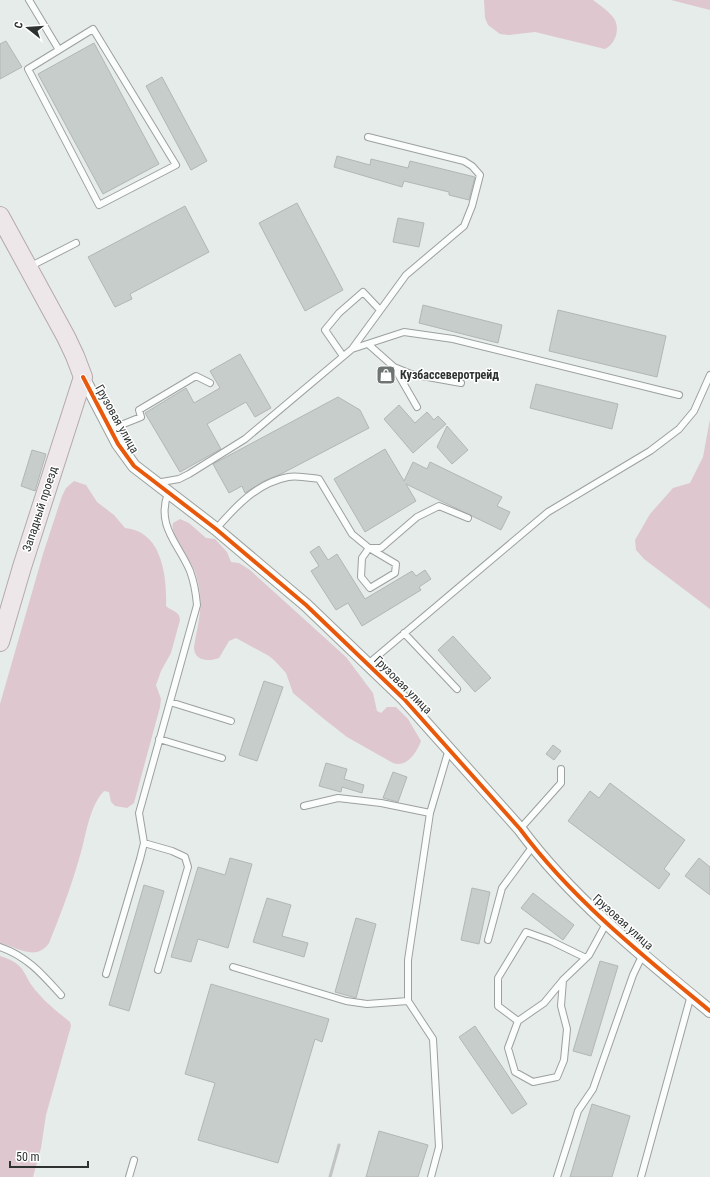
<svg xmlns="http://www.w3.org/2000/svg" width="710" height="1177" font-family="'Roboto Condensed',sans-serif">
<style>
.forest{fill:#dec7cf}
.building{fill:#c7cdca;stroke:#b2b7b5}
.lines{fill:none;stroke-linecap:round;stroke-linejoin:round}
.lane-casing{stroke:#9ca19e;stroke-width:8}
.street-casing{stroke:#9ca19e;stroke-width:14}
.primary-casing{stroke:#b4a9ad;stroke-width:20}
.lane{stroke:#fbfcfc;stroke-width:6}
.street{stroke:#fbfcfc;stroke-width:12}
.primary{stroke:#eee7e9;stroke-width:18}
.rail{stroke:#c2c3c3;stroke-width:3}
.cycleway-casing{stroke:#fff;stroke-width:6}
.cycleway{stroke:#e8590c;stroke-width:4}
.labels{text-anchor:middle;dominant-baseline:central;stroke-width:3;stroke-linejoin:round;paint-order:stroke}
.poi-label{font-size:12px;font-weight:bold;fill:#2e3331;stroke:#fff;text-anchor:start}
.street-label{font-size:12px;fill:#2e3331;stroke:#fff}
</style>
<rect width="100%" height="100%" fill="#e6ece9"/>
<path class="forest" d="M484,0H593C600,5 608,11 613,17C621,27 616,44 605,49L535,32L509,35L500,34L488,25L485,18Z
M671,0H710V10Z
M710,419V609L644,559L636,550L635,540L650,514L673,488L690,483L703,457Z
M74,481L86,485L97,502L114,515L125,528C162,531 167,576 166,606C171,611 180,611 180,620L171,653L161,671L156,685L161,699L160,707L134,803L127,808L115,806L111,802L109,792L104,791C88,808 86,838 79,859C71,887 60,916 49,943C36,962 17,947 0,943V704L43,554L62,496L66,488Z
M180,519L189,523L206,538L215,539L227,552L231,562L239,563L250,570L346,657L373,693L377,711L381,713L387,707H396L408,719L421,741C417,752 407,768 393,763L347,737L324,719L293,693L286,673L275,661L269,656L236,638L229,641L219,658C208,662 194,661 194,647C199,617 205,603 195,572C191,559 169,534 173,523Z
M0,956C29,965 21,975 38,993C48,1005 58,1012 70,1022L71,1026L46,1115L41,1148L33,1177H0Z"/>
<path class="building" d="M6,41L22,67L0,79V44Z
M94,43L159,164L103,194L38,74Z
M162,77L207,161L191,170L146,86Z
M337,156L370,165L371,159L408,168L410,161L475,177L469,200L449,195V192L404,181L402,187L334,167Z
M297,203L343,290L305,311L259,223Z
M185,206L209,252L130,294L132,299L115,307L88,257Z
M398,218L424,223L419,247L393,242Z
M423,305L502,325L498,343L419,323Z
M558,310L666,336L657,377L549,351Z
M240,354L271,408L255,417L246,402L207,424L221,449L180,472L145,413L186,388L194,403L220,388L210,371Z
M536,384L618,404L612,429L530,408Z
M338,397L360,410L369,428L281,474L264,481L245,493L242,486L229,493L213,464Z
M399,405L415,423L427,412L434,420L438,416L446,424L413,453L384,419Z
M447,426L468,450L452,464L437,447Z
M385,449L404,481L413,462L427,469L430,462L502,497L497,506L510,512L501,530L406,484L416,501L365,532L334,479Z
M32,450L46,454L35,491L21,486Z
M319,546L328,560L337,554L365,599L412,571L416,576L425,570L431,579L419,587L421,590L362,626L348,603L336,610L311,571L319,566L310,552Z
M453,636L491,678L475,692L438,650Z
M264,681L283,687L257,761L239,755Z
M553,745L561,751L554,760L546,754Z
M326,763L347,769L344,779L364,785L362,793L342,787L341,792L319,786Z
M393,772L407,777L398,802L383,798Z
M610,783L685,840L664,869L670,874L659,889L568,821L590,791L599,798Z
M230,858L252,864L228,948L198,939L191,962L171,957L198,867L225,875Z
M699,858L710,867V895L685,876Z
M144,885L164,891L129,1011L109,1005Z
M472,888L490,892L479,944L461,940Z
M533,893L574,925L563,940L521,908Z
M267,898L291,905L282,936L308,943L304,957L253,942Z
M356,918L376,924L356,998L335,992Z
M600,961L618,966L591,1056L573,1051Z
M211,984L329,1019L322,1042L315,1039L278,1163L198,1140L215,1083L185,1074Z
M475,1026L527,1104L512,1114L459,1037Z
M592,1104L630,1116L612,1177H570Z
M379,1131L428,1145L418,1177H366Z"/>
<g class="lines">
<defs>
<path id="lane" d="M29,0L59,50
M93,29L176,165L99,205L28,69Z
M29,267L76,243
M368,344L394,367L411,374L461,383
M352,349L404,332L453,339L679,395
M343,356L325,330L339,313L363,292L380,310
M394,367L417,407
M111,429L141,417L139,410L196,376L210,383
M156,483L179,479L189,474L245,439L352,349L406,275L464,226L472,206L480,175L472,166L464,161L368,137
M216,529C236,506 257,483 288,477C297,475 310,478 319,479L352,534L369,548H381L417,517L439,506L468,518
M369,548L396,564L395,573L370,588L361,577L362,558Z
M404,633L457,689
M368,664L548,512L650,451L679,429L694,411L710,375
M170,702L231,721
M159,739L222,758
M304,806L338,798L381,803L430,813
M520,829L561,783V769
M144,843L172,851L185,857L188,867L158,970
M488,940L502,888L533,846
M0,947C27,956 43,975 61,995
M233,967L346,1001L367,1004L408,1001
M106,974L140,859L144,843L139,813L197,605C196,593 194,582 190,571C178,543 156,526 168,493
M563,980L561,1006L567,1029L564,1060L557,1077L533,1082L515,1072L508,1048L518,1021L544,1003L563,980L589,955L607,922
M518,1021L498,1006V978L526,932L551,941L586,958
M129,1177L134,1160
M431,1177L439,1147L433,1039L408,1001V960L430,813L449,749
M557,1177L578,1111L593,1089L633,975L643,954
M641,1177L691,995"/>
<path id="street" d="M83,377L118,444L134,466L216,529L306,605L404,699L520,829C572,899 643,956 710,1011"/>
<path id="primary" d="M0,216L66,337L75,356L83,377L22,567L0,642"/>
</defs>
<use href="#lane" class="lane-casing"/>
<use href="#street" class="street-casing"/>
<use href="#primary" class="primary-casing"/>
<use href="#lane" class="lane"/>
<use href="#street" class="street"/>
<use href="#primary" class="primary"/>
<path class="rail" d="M330,1177L339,1145"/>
<defs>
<path id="cycleway" d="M83,377L118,444L134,466L216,529L306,605L404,699L520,829C572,899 643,956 710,1011"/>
</defs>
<use href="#cycleway" class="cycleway-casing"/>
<use href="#cycleway" class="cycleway"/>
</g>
<defs>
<symbol id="shop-square" viewBox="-11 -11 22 22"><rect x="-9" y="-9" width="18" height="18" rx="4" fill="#6e7471" stroke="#fff"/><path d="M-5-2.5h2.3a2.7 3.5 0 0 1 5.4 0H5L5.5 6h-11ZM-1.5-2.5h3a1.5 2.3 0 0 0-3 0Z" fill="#fff"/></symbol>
</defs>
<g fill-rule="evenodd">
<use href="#shop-square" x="375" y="364" width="22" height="22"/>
</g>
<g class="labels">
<g class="poi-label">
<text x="400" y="375">Кузбассеверотрейд</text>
</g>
<g class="street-label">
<text transform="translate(117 419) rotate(61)">Грузовая улица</text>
<text transform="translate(40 509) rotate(-72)">Западный проезд</text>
<text transform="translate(403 685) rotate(45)">Грузовая улица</text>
<text transform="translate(623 922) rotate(42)">Грузовая улица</text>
</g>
</g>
<g transform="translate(28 28) rotate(287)" stroke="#ffffff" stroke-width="3" paint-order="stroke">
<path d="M0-3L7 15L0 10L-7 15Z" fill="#2e3331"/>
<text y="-6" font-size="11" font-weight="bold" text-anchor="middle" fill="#2e3331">С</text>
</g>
<path d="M10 1161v6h78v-6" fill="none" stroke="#2e3331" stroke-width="2"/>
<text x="16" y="1161" font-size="12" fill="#2e3331" stroke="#ffffff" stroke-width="3" paint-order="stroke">50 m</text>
</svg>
